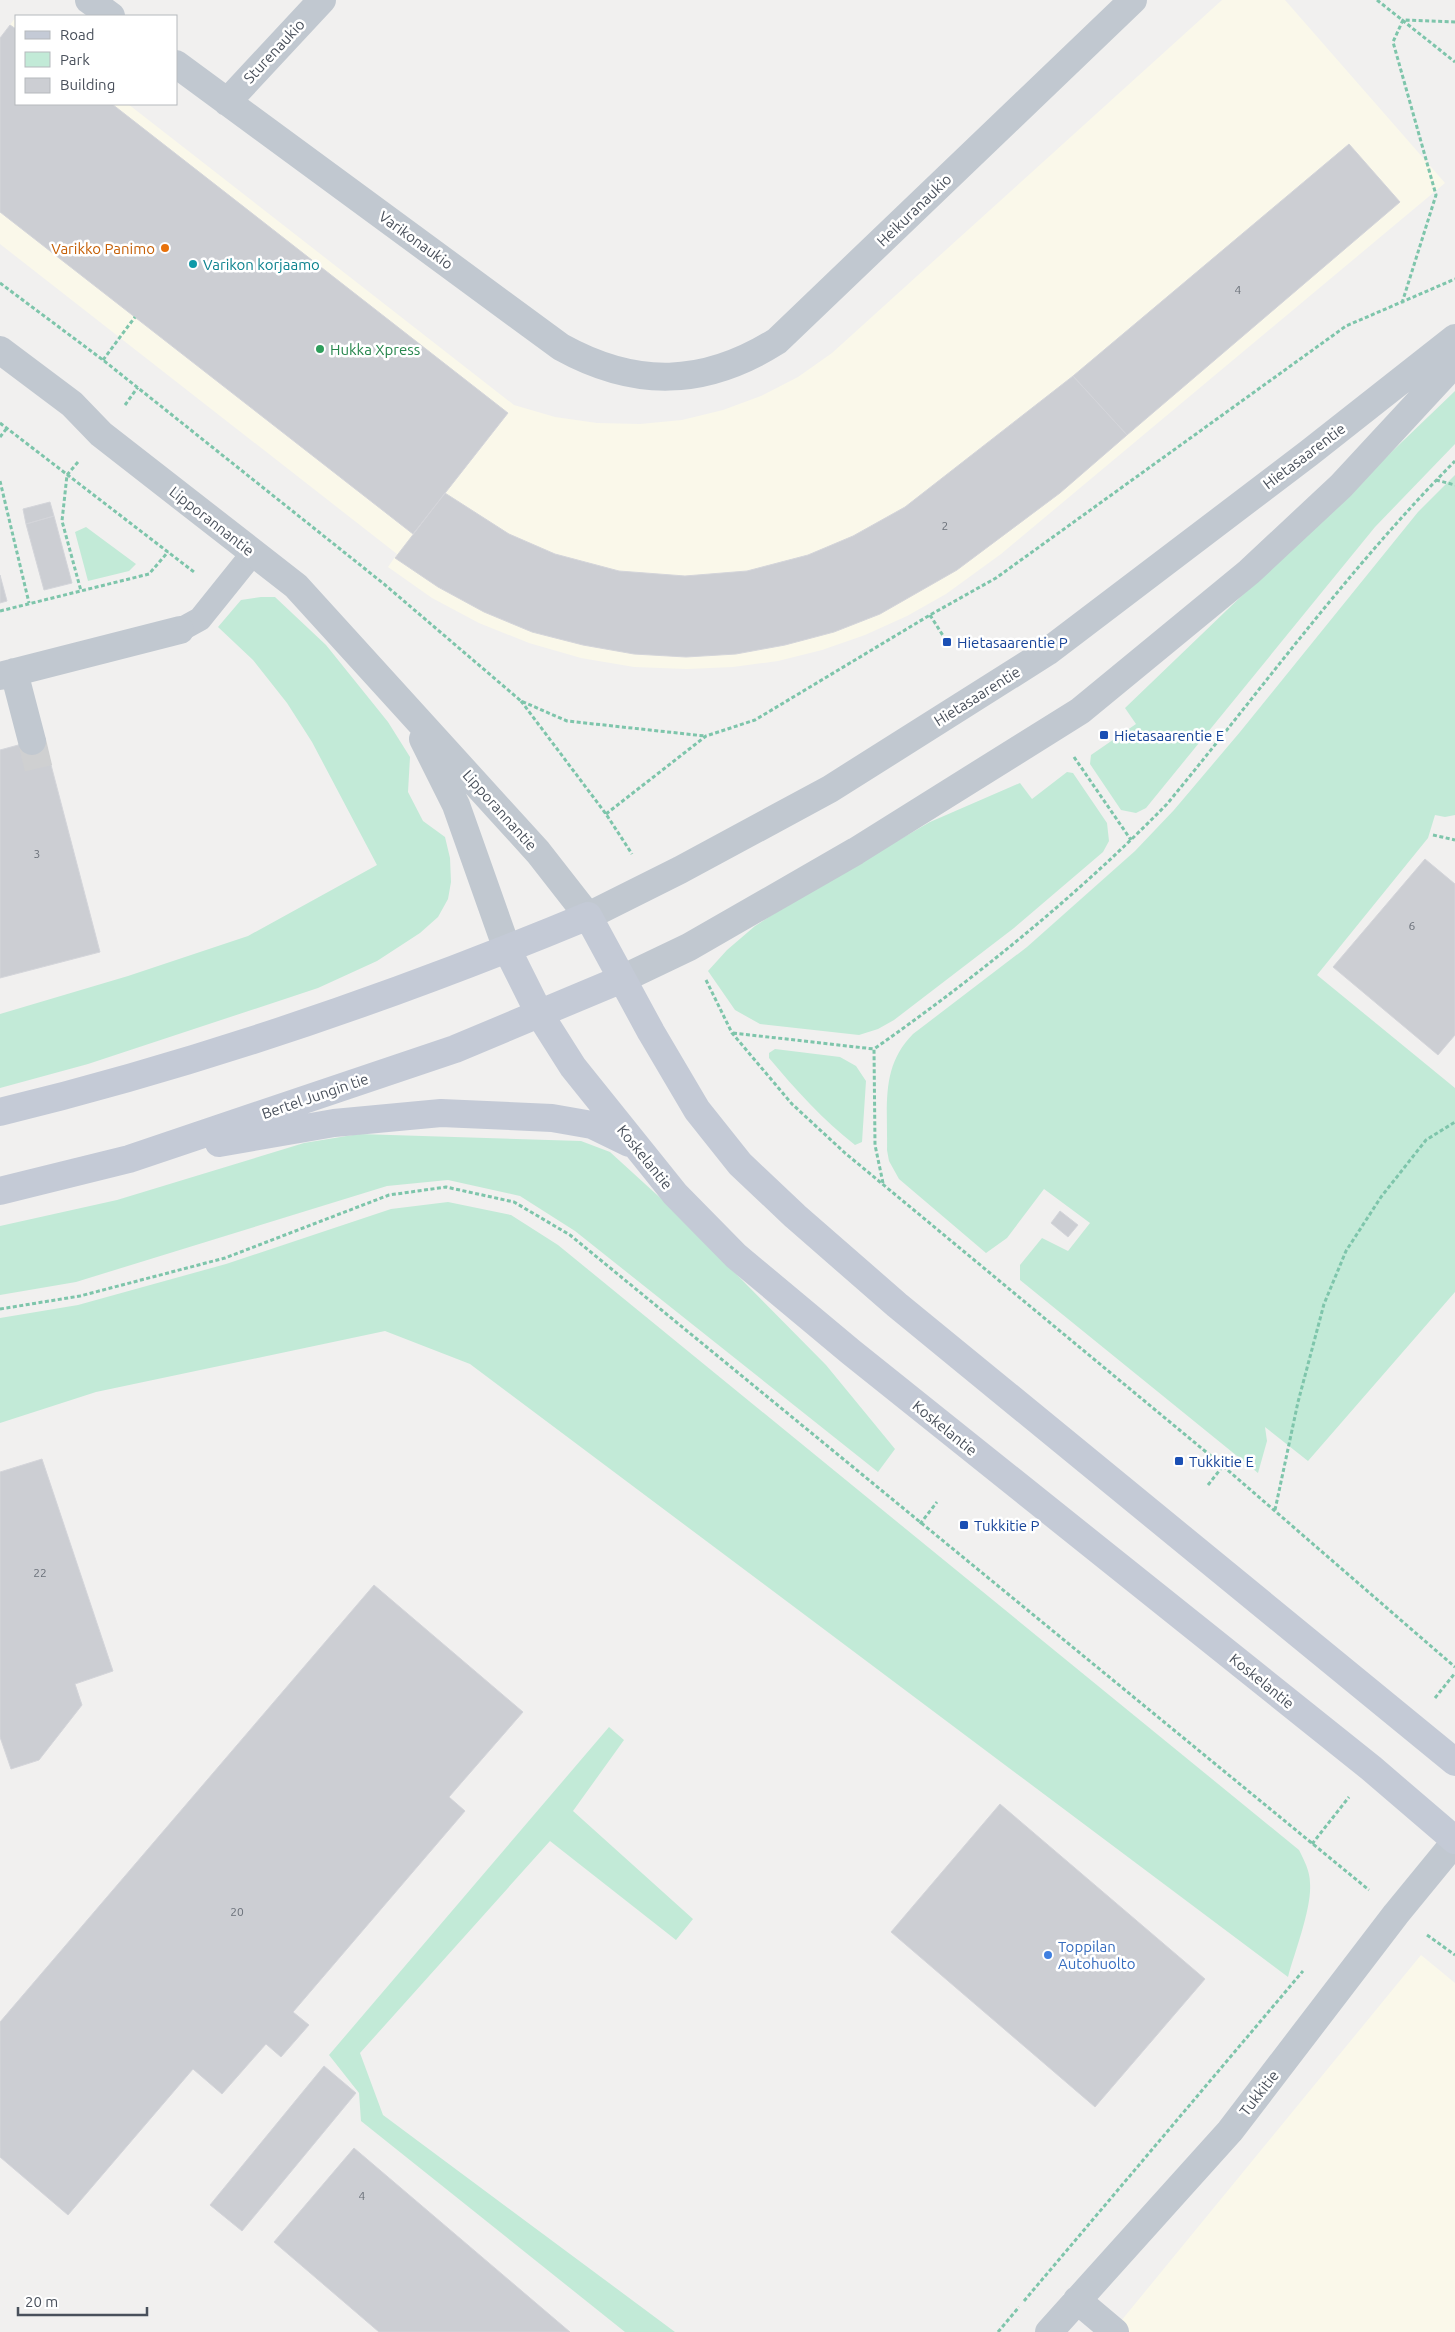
<svg xmlns="http://www.w3.org/2000/svg" width="1455" height="2332" font-family="Ubuntu,sans-serif">
<style>
.commercial{fill:#faf8ea}
.green{fill:#c2ead7}
.building{fill:#ccced3;stroke:#d4d5da}
.lines{fill:none;stroke-linecap:round;stroke-linejoin:round}
.minor-tunnel{stroke:#cfd0d1;stroke-width:28;stroke-dasharray:28 14;stroke-linecap:butt}
.path{stroke:#7ec5ab;stroke-width:3;stroke-dasharray:4 2.5;stroke-linecap:butt}
.service{stroke:#c1c8d0;stroke-width:24}
.minor{stroke:#c1c8d0;stroke-width:28}
.tertiary{stroke:#c1c8d0;stroke-width:28}
.secondary{stroke:#c4cad6;stroke-width:28}
.food-dot{fill:#e8710a;stroke:#fff;stroke-width:2}
.culture-dot{fill:#0f9aa8;stroke:#fff;stroke-width:2}
.leisure-dot{fill:#2e9e5b;stroke:#fff;stroke-width:2}
.transit-dot{fill:#1a4fb4;stroke:#fff;stroke-width:2}
.shop-dot{fill:#3f7fe0;stroke:#fff;stroke-width:2}
.labels{text-anchor:middle;dominant-baseline:central;stroke-width:5;stroke-linejoin:round;paint-order:stroke}
.number-label{font-size:12px;fill:#6a7079}
.street-label{font-size:15px;fill:#49505b;stroke:#fff}
.food-label{font-size:15px;fill:#c56008;stroke:#fff;text-anchor:end}
.culture-label{font-size:15px;fill:#0d838f;stroke:#fff;text-anchor:start}
.leisure-label{font-size:15px;fill:#27864d;stroke:#fff;text-anchor:start}
.transit-label{font-size:15px;fill:#164399;stroke:#fff;text-anchor:start}
.shop-label{font-size:15px;fill:#366cbe;stroke:#fff;text-anchor:start}
</style>
<rect width="100%" height="100%" fill="#f1f0ef"/>
<path class="commercial" d="M1222,0H1285L1445,183L1001,554L946,594L907,616L865,635L822,650L778,661L733,667L687,669L634,667L581,658L529,643L479,623L432,598L388,567L397,554L0,244V38L16,17V104H128L514,405L555,417L597,423L640,424L682,420L723,410L761,396L798,377L832,353Z
M1421,1955L1455,1983V2332H1112Z"/>
<path class="green" d="M1455,391V444L1375,527L1146,808L1136,813L1121,810L1090,764L1091,755L1136,724L1125,708Z
M1455,475V815L1445,817L1435,815L1428,838L1317,975L1455,1088V1292L1308,1461L1265,1427L1267,1441L1258,1473L1020,1280V1265L1042,1238L1068,1251L1090,1223L1044,1189L1007,1238L986,1253L899,1179L889,1161L887,1150C888,1107 880,1067 913,1034L1027,947L1135,851L1174,810L1240,732L1418,512Z
M86,527L136,564L129,571L88,581L75,532Z
M261,597H275L326,645L388,722L410,757L408,792L423,821L445,837L450,858L451,882L448,899L438,917L420,933L377,961L318,988L88,1064L0,1088V1014L128,976L248,936L377,865L312,742L287,703L253,660L218,627L241,600Z
M1067,772L1073,773L1107,823L1109,841L1103,852L1014,928L894,1020L878,1029L859,1035L760,1024L735,1010L708,971L727,950L755,926L795,900L930,822L1020,783L1032,799Z
M775,1049L840,1057L856,1066L866,1081L862,1142L855,1145C823,1120 795,1089 769,1058V1053Z
M359,1134L581,1141L610,1152L667,1204L826,1365L895,1449L878,1472L575,1231L520,1196L448,1180L387,1186L76,1282L0,1295V1226L117,1200L304,1143Z
M448,1202L511,1215L558,1245L1299,1850C1304,1860 1310,1871 1310,1883C1312,1908 1295,1951 1288,1977L470,1364L385,1331L96,1392L0,1423V1318L78,1305L226,1264L391,1209Z
M609,1727L624,1740L573,1811L693,1919L676,1940L550,1841L360,2053L383,2115L675,2332H625L361,2121L359,2093L329,2055Z"/>
<path class="building" d="M10,25L16,29V104H112L508,413L413,534L0,212V38Z
M1349,144L1400,202L1127,435L1073,376Z
M1073,376L1127,435L1060,493L957,570L880,614L834,632L785,645L736,654L686,657L634,654L583,645L532,632L484,612L438,587L395,558L445,493L509,534L555,554L619,571L685,576L747,571L808,555L853,536L905,507Z
M50,502L54,516L26,524L23,509Z
M54,516L72,583L44,590L26,524Z
M0,575L7,601L0,603Z
M44,738L100,952L0,978V750Z
M1425,859L1455,884V1035L1438,1055L1333,967Z
M1060,1211L1078,1225L1068,1237L1051,1223Z
M42,1459L113,1671L75,1684L82,1705L39,1760L11,1769L0,1737V1472Z
M374,1585L523,1712L449,1797L465,1811L293,2012L309,2025L281,2057L266,2044L222,2094L193,2069L68,2215L0,2157V2022Z
M1000,1804L1205,1979L1095,2107L891,1932Z
M324,2066L356,2093L242,2231L210,2205Z
M354,2148L570,2332H379L274,2242Z"/>
<g class="lines">
<path class="minor-tunnel" d="M32,741L41,779"/>
<path class="path" d="M1377,0L1455,62
M0,283L103,360L384,584L521,701L567,721L705,736
M1402,303L1436,195L1393,42L1403,20L1455,22
M103,360L135,317
M125,405L138,387
M0,423L194,572
M0,437L7,428
M78,462L67,475L62,521L81,591
M1436,480L1455,485
M0,481L29,603
M0,611L149,574L168,552
M930,615L947,642
M521,701L606,814L632,854
M1074,757L1131,840
M606,814L706,736L755,720L930,615L996,578L1346,326L1455,279
M1433,835L1455,840
M706,980L732,1033L792,1104L845,1153L1223,1466L1455,1667
M733,1033L874,1049
M883,1183L875,1145L874,1049C978,976 1078,895 1167,804C1262,689 1350,567 1455,461
M0,1309L80,1296L225,1258L389,1195L446,1187L514,1202L570,1235L1369,1890
M1208,1485L1223,1466
M1275,1510L1298,1402L1324,1304L1346,1251L1381,1197L1426,1140L1455,1122
M920,1524L937,1502
M1435,1698L1455,1673
M1312,1844L1349,1797
M1427,1935L1455,1955
M1024,2301L1303,1971
M998,2332L1019,2307"/>
<path class="service" d="M180,630L200,619L253,553"/>
<path class="minor" d="M89,0L111,16
M176,64L561,347C635,388 704,387 777,341L1133,0
M227,102L322,0
M0,350L72,404L101,434L296,586L538,852L588,916
M14,672L32,741
M0,676L180,630
M423,739L456,805L507,949
M1077,2300L1115,2332
M1049,2332L1230,2131L1396,1914L1455,1842"/>
<path class="tertiary" d="M588,916L680,870L830,789L1047,652L1309,453L1455,338
M622,979L689,947L856,851L1080,711L1249,572L1341,486L1455,363"/>
<path class="secondary" d="M507,949L540,1015L573,1067L675,1194L736,1256L851,1352L1371,1768L1455,1840
M0,1112C201,1063 398,995 588,916L651,1032L697,1110L740,1164L795,1216L897,1305L1455,1762
M219,1143L334,1123L441,1113L552,1118L592,1125L629,1143
M0,1191L129,1159L455,1049L622,979"/>
</g>
<circle class="food-dot" cx="165" cy="248" r="5"/>
<circle class="culture-dot" cx="193" cy="264" r="5"/>
<circle class="leisure-dot" cx="320" cy="349" r="5"/>
<g class="transit-dot">
<rect x="942" y="637" width="10" height="10" rx="2.5"/>
<rect x="1099" y="730" width="10" height="10" rx="2.5"/>
<rect x="1174" y="1456" width="10" height="10" rx="2.5"/>
<rect x="959" y="1520" width="10" height="10" rx="2.5"/>
</g>
<circle class="shop-dot" cx="1048" cy="1955" r="5"/>
<g class="labels">
<g class="number-label">
<text x="1238" y="289">4</text>
<text x="945" y="525">2</text>
<text x="37" y="853">3</text>
<text x="1412" y="925">6</text>
<text x="40" y="1572">22</text>
<text x="237" y="1911">20</text>
<text x="362" y="2195">4</text>
</g>
<g class="street-label">
<text transform="translate(274 51) rotate(-47)">Sturenaukio</text>
<text transform="translate(914 210) rotate(-44)">Heikuranaukio</text>
<text transform="translate(416 240) rotate(36)">Varikonaukio</text>
<text transform="translate(1304 456) rotate(-37)">Hietasaarentie</text>
<text transform="translate(212 521) rotate(38)">Lipporannantie</text>
<text transform="translate(977 696) rotate(-32)">Hietasaarentie</text>
<text transform="translate(500 810) rotate(48)">Lipporannantie</text>
<text transform="translate(315 1096) rotate(-19)">Bertel Jungin tie</text>
<text transform="translate(645 1157) rotate(51)">Koskelantie</text>
<text transform="translate(945 1428) rotate(39)">Koskelantie</text>
<text transform="translate(1262 1681) rotate(39)">Koskelantie</text>
<text transform="translate(1259 2093) rotate(-52)">Tukkitie</text>
</g>
<g class="food-label">
<text x="155" y="248">Varikko Panimo</text>
</g>
<g class="culture-label">
<text x="203" y="264">Varikon korjaamo</text>
</g>
<g class="leisure-label">
<text x="330" y="349">Hukka Xpress</text>
</g>
<g class="transit-label">
<text x="957" y="642">Hietasaarentie P</text>
<text x="1114" y="735">Hietasaarentie E</text>
<text x="1189" y="1461">Tukkitie E</text>
<text x="974" y="1525">Tukkitie P</text>
</g>
<g class="shop-label">
<text x="1058" y="1946">Toppilan<tspan x="1058" dy="17">Autohuolto</tspan></text>
</g>
</g>
<rect x="15" y="15" width="162" height="90" fill="#ffffff" stroke="#b6b9bd"/>
<rect x="25" y="31" width="25" height="8" fill="#c4cad6" stroke="#b6b9bd"/>
<text x="60" y="40" font-size="15" fill="#49505b">Road</text>
<rect x="25" y="52" width="25" height="15" fill="#c2ead7" stroke="#b6b9bd"/>
<text x="60" y="65" font-size="15" fill="#49505b">Park</text>
<rect x="25" y="78" width="25" height="15" fill="#ccced3" stroke="#b6b9bd"/>
<text x="60" y="90" font-size="15" fill="#49505b">Building</text>
<path d="M18 2307v8h129v-8" fill="none" stroke="#49505b" stroke-width="2.5"/>
<text x="25" y="2307" font-size="15" fill="#49505b" stroke="#ffffff" stroke-width="4" paint-order="stroke">20 m</text>
</svg>
